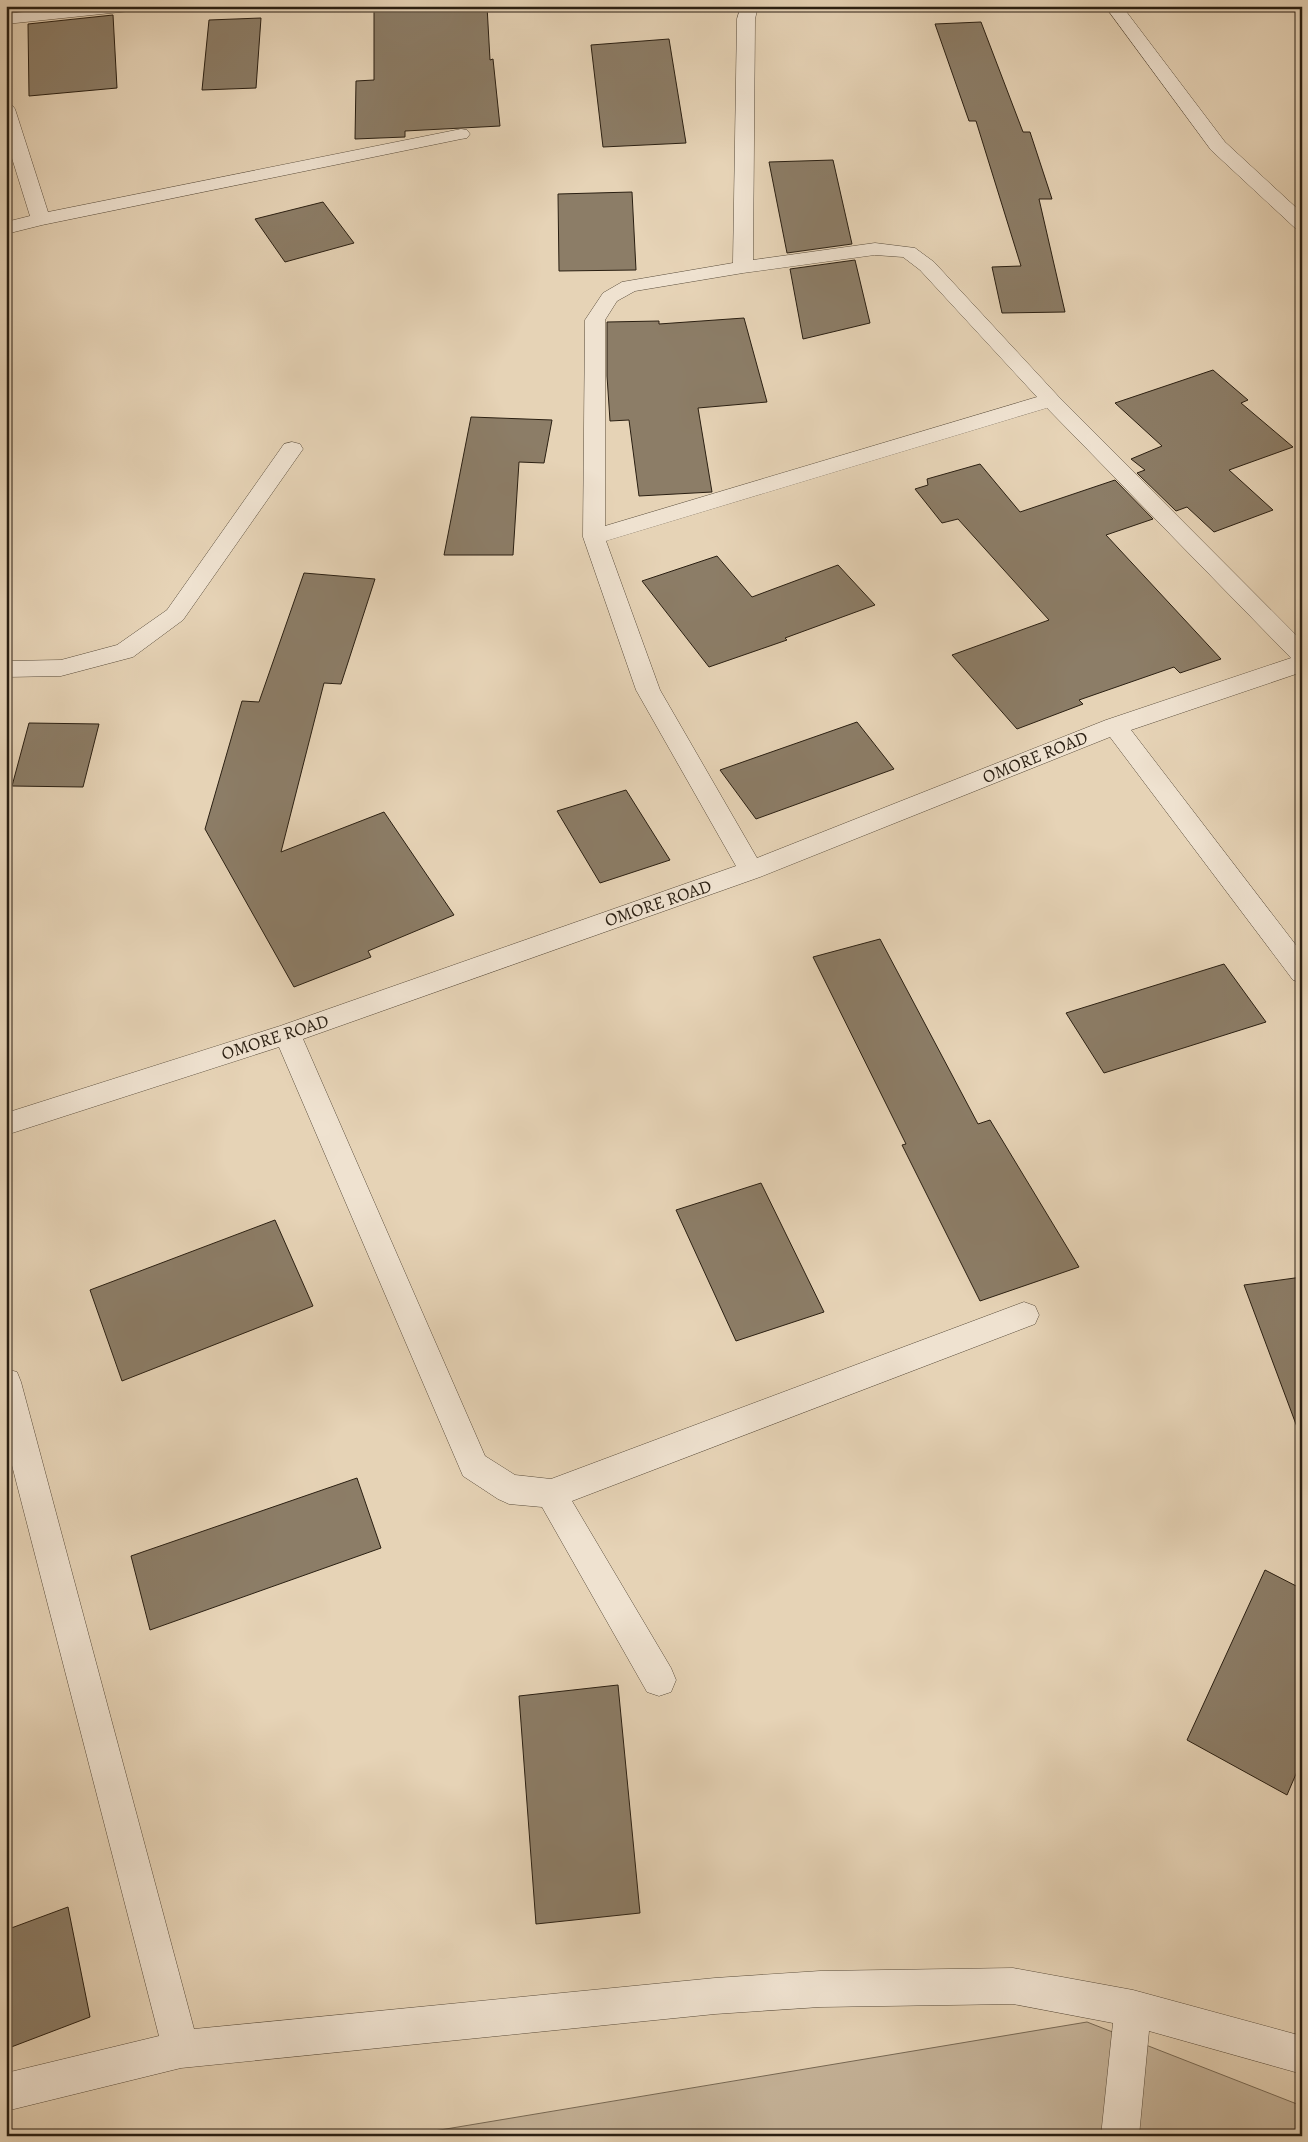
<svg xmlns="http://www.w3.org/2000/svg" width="1308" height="2142" font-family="Alegreya,serif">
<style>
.green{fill:#c6b49a;stroke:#786a56}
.building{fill:#8c7d67;stroke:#2a1f12}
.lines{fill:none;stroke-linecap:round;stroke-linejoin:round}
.street-casing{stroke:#594c3b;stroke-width:1}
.street{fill:#efe2d0;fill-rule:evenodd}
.labels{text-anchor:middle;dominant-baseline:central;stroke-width:4;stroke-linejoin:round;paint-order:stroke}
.street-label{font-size:18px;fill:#2a1f12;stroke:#efe2d0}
</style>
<rect width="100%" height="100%" fill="#e6d3b6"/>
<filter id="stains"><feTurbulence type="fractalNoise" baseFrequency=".004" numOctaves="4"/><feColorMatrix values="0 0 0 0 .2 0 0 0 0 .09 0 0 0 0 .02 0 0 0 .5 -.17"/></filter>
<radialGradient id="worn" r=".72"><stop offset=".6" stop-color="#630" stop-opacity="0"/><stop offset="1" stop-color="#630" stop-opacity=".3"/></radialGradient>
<path class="green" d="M1087,2022L1302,2106V2136H404Z"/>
<path class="building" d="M445,6H487L490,60L493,59L500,126L405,131V137L355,139L356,81L374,80V11L445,8Z
M113,15L117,88L29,96L28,24Z
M261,18L256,88L202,90L209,20Z
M981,22L1023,132H1030L1052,199H1039L1065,312L1002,313L992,267L1021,266L976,121H969L935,24Z
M669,39L686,143L603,147L591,45Z
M833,160L852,244L787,253L769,162Z
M632,192L636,270L559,271L558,194Z
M323,202L354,243L285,262L255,219Z
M855,260L870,323L803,339L790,269Z
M744,318L767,402L698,408L712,492L639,496L629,420L610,421L607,376V322L659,321V324Z
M1213,370L1248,400L1241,403L1293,447L1229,470L1273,510L1214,532L1187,507L1176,511L1137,473L1145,470L1131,459L1162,446L1115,403Z
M471,417L552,420L544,463L519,462L513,555H444Z
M980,464L1020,512L1115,480L1153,519L1106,535L1221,659L1180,673L1174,667L1079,700L1083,704L1017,729L952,655L1049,620L958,519L942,523L915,489L928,485L927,479Z
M717,556L752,597L838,565L875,605L785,638L787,640L709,667L642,581Z
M304,573L375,579L341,684L324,683L281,852L384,812L454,915L368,951L371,957L294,987L205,829L242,701L259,702Z
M857,722L894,769L756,819L720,770Z
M29,723L99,724L83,787L12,786Z
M626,790L670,860L600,883L557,811Z
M880,939L978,1124L990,1120L1079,1267L980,1301L902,1145L906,1144L813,957Z
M1224,964L1266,1022L1104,1073L1066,1013Z
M761,1183L824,1312L736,1341L676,1210Z
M275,1220L313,1306L122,1381L90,1290Z
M1302,1277V1426L1297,1427L1244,1285Z
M357,1478L381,1548L150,1630L131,1556Z
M1265,1570L1302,1589V1760L1287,1795L1187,1740Z
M618,1685L640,1913L536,1924L519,1696Z
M68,1907L90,2017L6,2049V1930Z"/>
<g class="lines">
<defs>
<path id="street" d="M79,6H138L136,10L130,11L6,24V14Z
M741,6H758L755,19L753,260L875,243L915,248L934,262L1058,396L1302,641V672L1131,730L1302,953V983L1293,980L1110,737L760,877L303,1039L485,1456L515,1475L551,1479L1024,1302L1035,1306L1039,1315L1035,1324L572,1501L671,1668L676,1680L671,1692L659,1696L647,1692L542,1507L509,1504L498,1499L463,1476L279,1047L6,1135V1113L280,1026L736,866L636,690L583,537L585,320L603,293L622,282L733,263L737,19ZM875,255L903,257L920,270L1037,397L605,526V320L617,301L635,291L743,273ZM1047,408L1291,658L1106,720L757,858L660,690L606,541Z
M1105,6H1122L1225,142L1302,213V230L1295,228L1211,150Z
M6,104L12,105L15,109L48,212L461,129L467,130L470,134L467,138L461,139L42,225L6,234V222L30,216L6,139Z
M292,442L300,444L303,449L183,620L133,657L61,676L6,677V661L61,660L117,645L167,610L284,444Z
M6,1369L17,1372L21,1382L194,2029L715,1978L820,1971L1013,1968L1133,1990L1302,2036V2074L1149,2031L1139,2136H1101L1113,2023L1013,2004L820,2007L715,2014L181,2068L6,2111V2073L159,2036L6,1442Z"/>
</defs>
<use href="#street" class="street-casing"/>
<use href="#street" class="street"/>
</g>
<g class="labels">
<g class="street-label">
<text transform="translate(1035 757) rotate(-22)">OMORE ROAD</text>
<text transform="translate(658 903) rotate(-19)">OMORE ROAD</text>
<text transform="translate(275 1037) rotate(-18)">OMORE ROAD</text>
</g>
</g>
<rect width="1308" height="2142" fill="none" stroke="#e6d3b6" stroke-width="25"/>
<rect x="8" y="8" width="1293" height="2127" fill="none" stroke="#2a1f12" stroke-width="2.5"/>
<rect x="12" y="12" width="1283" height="2117" fill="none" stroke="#2a1f12"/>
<rect width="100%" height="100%" filter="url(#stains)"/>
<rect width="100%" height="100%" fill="url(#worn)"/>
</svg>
